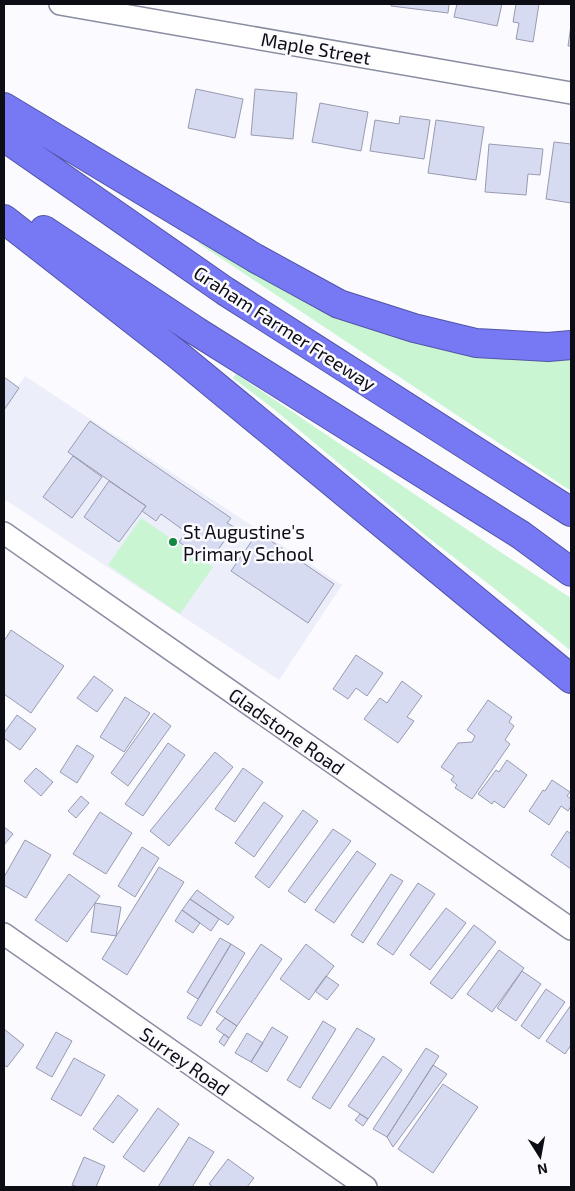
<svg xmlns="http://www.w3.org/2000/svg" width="575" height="1191" font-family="'Exo 2',sans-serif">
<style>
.built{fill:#eceefa}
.green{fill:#caf5d2}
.building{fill:#d7dbf1;stroke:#989bb0}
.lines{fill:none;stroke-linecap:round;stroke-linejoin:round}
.minor-casing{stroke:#8a8da1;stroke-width:24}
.highway-casing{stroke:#5254a6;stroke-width:30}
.minor{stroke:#fff;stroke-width:21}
.highway{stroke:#7779f4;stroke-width:28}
.poi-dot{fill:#138842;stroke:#fafaff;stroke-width:2}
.labels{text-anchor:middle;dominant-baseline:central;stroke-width:5;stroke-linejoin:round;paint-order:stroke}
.street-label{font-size:19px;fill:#0d0e15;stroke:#fafaff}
.poi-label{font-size:19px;fill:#0d0e15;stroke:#fafaff;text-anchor:start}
</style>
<rect width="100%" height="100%" fill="#fafaff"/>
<path class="built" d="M25,376L342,585L279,680L4,499V409Z"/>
<path class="green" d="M205,233L489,356L523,360L571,359V491L198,243Z
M236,374L502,553L571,598V651L495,589L425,535L275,410L233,378Z
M141,518L213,567L180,614L108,565Z"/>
<path class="building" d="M391,4H449L448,13L391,6Z
M457,4H502L497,26L454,17Z
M516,4H539L533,42L516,39L519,23L513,22Z
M571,25V46H568Z
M196,89L243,99L235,138L188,128Z
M255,89L297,93L293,139L251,135Z
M320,103L368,112L361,151L312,142Z
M400,116L430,120L424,159L370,151L375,120L399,124Z
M436,120L484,127L476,180L428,173Z
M554,142L571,144V203L546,199Z
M489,144L543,149L540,175L528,174L526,195L485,192Z
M4,377L19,388L4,410Z
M90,421L231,518L227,523L234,527L215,554L204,547L198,555L179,542L186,532L161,514L156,521L142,511L146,506L68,452Z
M73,456L102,477L72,518L43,497Z
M109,481L146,506L119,542L84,517Z
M258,532L334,584L308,623L231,571Z
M11,630L64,666L31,713L4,694V641Z
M356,655L383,673L367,696L356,688L348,699L333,689Z
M94,676L113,690L97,712L77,698Z
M402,681L422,696L407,717L414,721L398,743L364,719L380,698L387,703Z
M125,697L150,713L124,752L100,737Z
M488,700L512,717L509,722L514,726L505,740L510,744L472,799L455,788L457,785L451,780L454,776L441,767L458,743L472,742L475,736L467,730Z
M154,713L171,726L128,786L111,773Z
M17,715L36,729L20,750L4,738V733Z
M168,743L185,755L143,816L125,804Z
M77,745L94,756L77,783L60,772Z
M215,752L233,767L169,846L150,831Z
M507,760L527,775L504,808L494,801L492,804L478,794L496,770L499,772Z
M36,768L53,782L41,796L24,781Z
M243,768L263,782L235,822L215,809Z
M552,780L570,792L567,796L571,799V806L568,811L561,806L549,825L529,811L543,790L545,791Z
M81,796L89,803L76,818L68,811Z
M264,802L283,816L254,857L235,843Z
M303,810L318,821L269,888L255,877Z
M100,812L132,833L106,874L73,854Z
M4,827L13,834L4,845Z
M333,829L351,841L305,903L288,891Z
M567,831L571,834V869L551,855Z
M25,840L51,855L26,898L4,885V877Z
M142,847L159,858L135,897L118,886Z
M357,851L376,864L334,923L315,910Z
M159,867L184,882L127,975L102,959Z
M69,874L100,896L67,942L35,920Z
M391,874L403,881L363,943L351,935Z
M418,883L435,894L393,955L377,944Z
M197,890L234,917L228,925L190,899Z
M190,899L219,919L211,931L182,910Z
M95,903L121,907L116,936L91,932Z
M446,908L466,923L430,970L410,955Z
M182,910L200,923L193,933L175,921Z
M474,925L496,942L452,999L430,983Z
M220,938L231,944L198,999L187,992Z
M231,944L245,953L201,1026L187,1018Z
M261,944L282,959L237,1026L216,1012Z
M306,944L334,966L309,1000L280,979Z
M499,950L524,968L492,1012L467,994Z
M522,971L541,984L516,1021L497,1008Z
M326,976L339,985L327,1000L315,991Z
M546,989L565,1002L539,1039L521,1026Z
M571,1005V1045L565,1054L546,1041Z
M225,1018L237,1026L229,1038L216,1029Z
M323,1021L336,1029L300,1088L287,1080Z
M272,1027L288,1037L267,1072L251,1062Z
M357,1028L375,1039L330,1109L312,1098Z
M4,1029L24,1045L7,1067L4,1065Z
M56,1032L72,1041L52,1077L36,1068Z
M247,1033L263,1043L251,1062L235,1053Z
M224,1034L229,1038L224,1046L219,1042Z
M426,1048L439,1056L387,1137L373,1129Z
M383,1056L402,1070L368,1119L348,1106Z
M74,1058L105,1075L81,1116L51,1099Z
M433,1065L447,1074L393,1147L387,1137Z
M443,1084L478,1107L433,1173L398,1149Z
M118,1095L138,1110L113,1143L93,1129Z
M158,1108L179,1124L144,1172L123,1157Z
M360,1114L368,1119L363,1126L355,1120Z
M189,1137L214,1152L192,1187H158Z
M84,1157L105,1166L96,1187H78L72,1185Z
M228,1159L254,1178L247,1187H213L209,1184Z"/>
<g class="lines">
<defs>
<path id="minor" d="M60,4L571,93
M4,533L571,929
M4,934L366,1187"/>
<path id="highway" d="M4,107L255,258L339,304L414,328L476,343L548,347L571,345
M4,137L225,291L571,512
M4,219L178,355L571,679
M44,230L196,331L521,535L571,572"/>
</defs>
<use href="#minor" class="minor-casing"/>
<use href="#highway" class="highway-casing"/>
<use href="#minor" class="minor"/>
<use href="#highway" class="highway"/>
</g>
<circle class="poi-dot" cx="173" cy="542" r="5"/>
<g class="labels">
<g class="street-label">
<text transform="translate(316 48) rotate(10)">Maple Street</text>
<text transform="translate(285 328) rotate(33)">Graham Farmer Freeway</text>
<text transform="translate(287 731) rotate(35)">Gladstone Road</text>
<text transform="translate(185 1061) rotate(35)">Surrey Road</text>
</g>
<g class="poi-label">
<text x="183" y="531">St Augustine's<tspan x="183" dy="22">Primary School</tspan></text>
</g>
</g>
<rect width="575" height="1191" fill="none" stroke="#0d0e15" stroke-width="10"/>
<g transform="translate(540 1156) rotate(169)" stroke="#fafaff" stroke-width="4" paint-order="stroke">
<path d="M0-4L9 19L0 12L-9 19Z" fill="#0d0e15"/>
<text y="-8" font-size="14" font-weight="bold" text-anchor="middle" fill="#0d0e15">N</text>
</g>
</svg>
